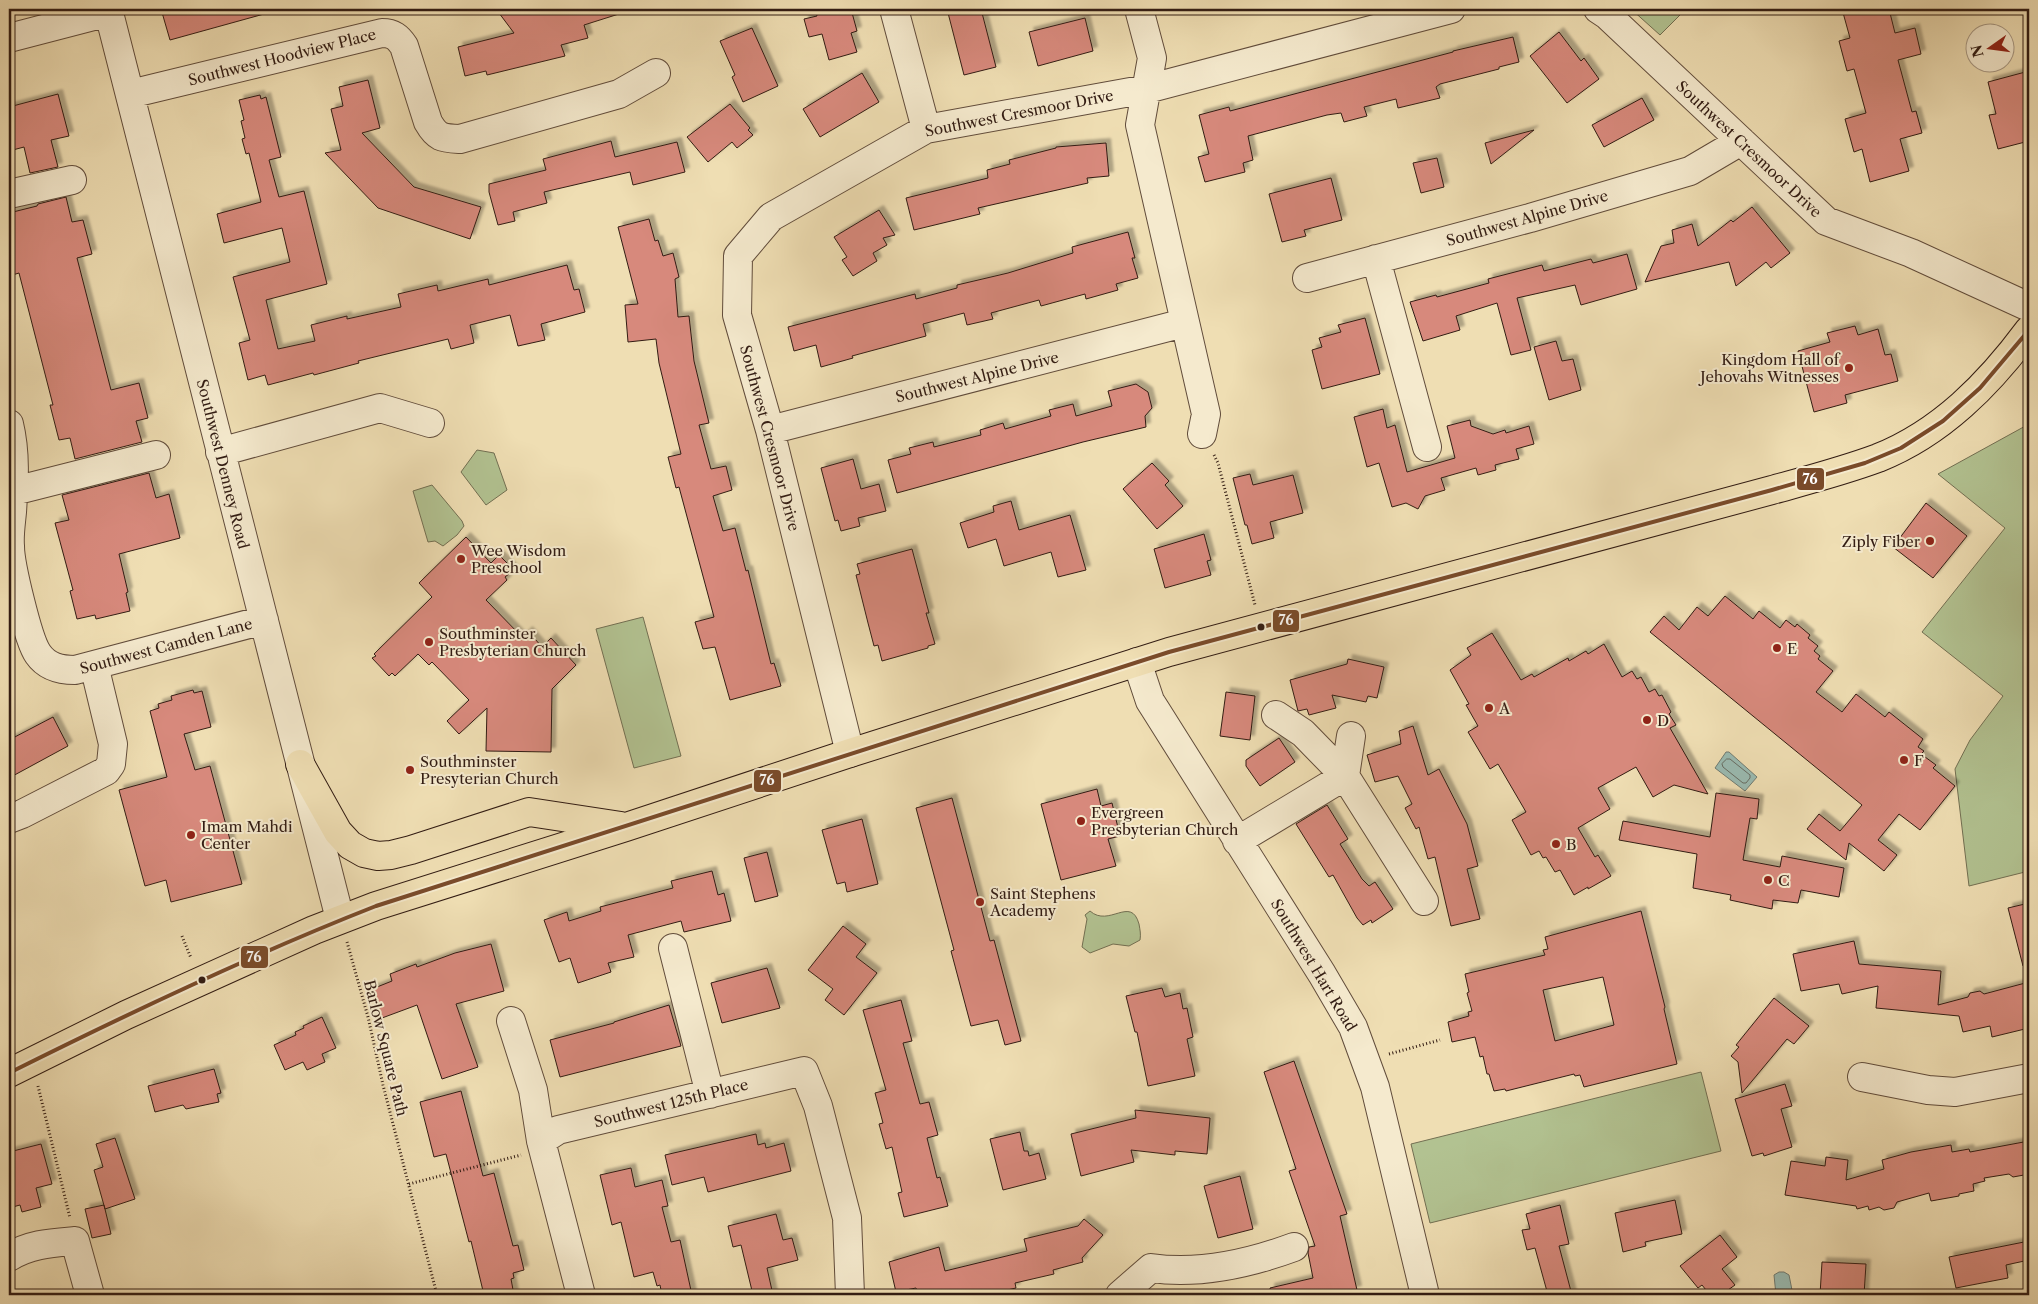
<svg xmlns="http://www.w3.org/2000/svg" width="2038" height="1304" font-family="'Libre Caslon Text',serif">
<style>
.green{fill:#b2c291;stroke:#726f52}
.water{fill:#9abbb2;stroke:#707b72}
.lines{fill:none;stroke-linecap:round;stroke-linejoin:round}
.shore{stroke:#666c62;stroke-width:1}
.building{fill:#d7897b;stroke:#321c13;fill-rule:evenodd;filter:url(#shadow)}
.minor-casing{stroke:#614c3b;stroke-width:30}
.major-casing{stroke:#321c13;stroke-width:30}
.path{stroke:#321c13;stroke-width:3;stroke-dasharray:1 2.5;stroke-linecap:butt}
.minor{stroke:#f5eace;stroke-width:28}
.major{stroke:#efdeb3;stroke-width:28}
.bus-1-casing{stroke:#f5eace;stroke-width:8}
.bus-1{stroke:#7a4b2a;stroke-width:4}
.poi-dot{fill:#8f2418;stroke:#f5eace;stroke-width:2}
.bus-dot{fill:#321c13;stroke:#f5eace;stroke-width:2}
.labels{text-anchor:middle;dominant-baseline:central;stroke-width:4;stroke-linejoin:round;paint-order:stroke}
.street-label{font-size:15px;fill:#321c13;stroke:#f5eace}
.poi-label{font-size:15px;fill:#321c13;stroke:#f5eace;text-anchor:start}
.line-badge{stroke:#f5eace;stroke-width:2}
.badge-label{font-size:14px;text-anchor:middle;font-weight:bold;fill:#fff}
</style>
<defs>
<filter id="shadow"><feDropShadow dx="4.5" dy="-4.5" stdDeviation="1" flood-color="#0004"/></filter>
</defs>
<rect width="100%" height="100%" fill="#efdeb3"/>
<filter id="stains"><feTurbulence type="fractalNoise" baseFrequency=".004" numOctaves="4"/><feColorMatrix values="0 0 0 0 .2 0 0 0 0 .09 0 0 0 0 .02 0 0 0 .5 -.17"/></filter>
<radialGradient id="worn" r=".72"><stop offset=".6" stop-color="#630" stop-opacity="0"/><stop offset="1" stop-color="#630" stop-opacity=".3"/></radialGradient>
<path class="green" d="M1631,9H1686L1660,35Z
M2029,424V871L1969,886L1955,769L1970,740L2003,696L1922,632L2005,528L1938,474Z
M477,450L494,453L507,490L486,505L461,472Z
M432,485L462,521L464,526L457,535L443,546L435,541L428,542L413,491Z
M643,617L681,756L634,768L596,629Z
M1090,911C1109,928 1131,895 1139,924C1140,930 1141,934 1140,940L1129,946L1113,944L1090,953L1082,947L1087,919L1085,915Z
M1701,1072L1721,1151L1430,1223L1411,1144Z"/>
<path class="water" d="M1726,752H1729L1757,777L1745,791L1715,768Z
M1779,1272H1784L1789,1275L1793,1295H1776L1774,1275Z"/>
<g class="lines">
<path class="shore" d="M1727,759H1730L1750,775V778L1746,783H1743L1723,767L1722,764Z"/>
</g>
<path class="building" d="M161,9H263L264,14L170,40Z
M496,9H622V13L584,25L588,38L561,45L565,56L487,75L486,71L465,76L458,47L514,33Z
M815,9H851L857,31L851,33L857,52L829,60L822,34L809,37L804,19L817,16Z
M947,9H981L996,67L964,75Z
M1842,9H1889L1895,33L1915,28L1921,54L1898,60L1912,112L1916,111L1922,133L1900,139L1909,171L1870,182L1862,149L1854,152L1845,119L1866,113L1854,69L1847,71L1839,41L1850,38Z
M1085,18L1093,51L1038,66L1029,32Z
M752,28L778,86L743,102L732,77L735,75L720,41Z
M1559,32L1581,61L1584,58L1599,79L1567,103L1530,56Z
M1513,37L1519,62L1499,67V69L1440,84L1436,87L1440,98L1398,108L1396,99L1364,107L1367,116L1344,122L1341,113L1327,115L1248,136L1253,160L1243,163L1245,172L1205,182L1198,157L1209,154L1199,115L1229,107L1230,111L1453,52V51Z
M2029,71V141L1998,149L1989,115L1996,114L1988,82Z
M862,73L879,102L820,137L803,109Z
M368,80L380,128L362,133L414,187L481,207L470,239L378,208L325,153L341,150L331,109L343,106L339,87Z
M58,94L69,136L51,140L58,167L30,173L24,147L9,151V107Z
M260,95L261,99L266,97L281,157L269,160L279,197L304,191L327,284L266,300L278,349L315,341L311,325L347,316V319L401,307L398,294L437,285L438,291L488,279L489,285L567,265L574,290L579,289L585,312L541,324L545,340L518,346L510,315L470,325L474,343L451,349L448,339L358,361L359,363L314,375L313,373L268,385L265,375L248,380L239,343L250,340L233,277L290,262L282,228L224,243L217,214L261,202L249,153L246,154L242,139L245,138L241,121L244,120L239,100Z
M1642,98L1654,120L1604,147L1592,125Z
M730,104L750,128L748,130L753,135L737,148L732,142L708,162L687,137Z
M1534,130L1491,164L1485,143Z
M611,141L615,157L677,142L685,172L633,185L630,172L544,192L547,203L513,212L515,221L498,225L489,192V184L546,170L543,159Z
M1106,143L1109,176L1087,178L1088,183L978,208L980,214L914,230L906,198L988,178L987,170L1010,164L1009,160L1056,148V147Z
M1437,158L1444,187L1421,193L1413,163Z
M1331,178L1342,220L1304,230L1306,236L1282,242L1269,194Z
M66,197L72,222L83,220L92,254L77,258L111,390L139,383L148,418L136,421L142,442L75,459L70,438L59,440L50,405H53L19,273L9,276V213L37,206L38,204Z
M1752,207L1790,253L1771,268L1766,262L1736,286L1729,262L1645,282L1661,246L1674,243L1672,230L1692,224L1698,246L1731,220L1733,222Z
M879,210L895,235L883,238L887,245L873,253L877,261L853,276L842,260L847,257L834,237Z
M649,219L655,241L658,240L663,256L673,253L679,277L675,279L678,317L689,316L694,361L709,423L699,425L711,469L726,466L732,490L713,496L723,531L735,528L746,571L748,570L771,664L774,663L781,686L730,700L715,647L703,649L695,622L714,617L679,487L676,488L668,457L681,454L659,363L656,339L628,342L625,305L638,304L618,227Z
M1128,232L1135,258H1132L1138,278L1116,284L1118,290L1086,299L1085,294L1041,306L1039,300L991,313L993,319L967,325L964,313L923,324L926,336L852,356L853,358L821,367L816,345L794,351L788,327L915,294L916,299L957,288V285L1008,273L1073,253L1072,247Z
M1627,254L1637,289L1581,305L1575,285L1517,298L1531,350L1511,355L1497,303L1456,316L1460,330L1423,341L1410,302L1436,295L1437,297L1489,283L1488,279L1542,265L1544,271L1591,259L1593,263Z
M1365,318L1380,374L1322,389L1312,350L1322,347L1319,338L1341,332L1338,325Z
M1855,326L1858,335L1878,329L1885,355L1891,354L1898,381L1845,395L1847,403L1814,412L1798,351L1830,342L1827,333Z
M1556,341L1562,361L1573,359L1581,390L1549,400L1534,347Z
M1136,384L1148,392L1152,408L1145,416L1146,427L1083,442L897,493L888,460L911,454L909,448L933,442L934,447L981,435L980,430L1003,423L1005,429L1051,416L1049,410L1073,404L1076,416L1112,406L1108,391Z
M1383,409L1387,428L1395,425L1407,472L1455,458L1447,426L1470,420L1471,426L1493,434L1505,430L1506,433L1529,426L1534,444L1516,449L1519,459L1495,465L1496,470L1478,475L1476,468L1441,478L1445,490L1425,496L1418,509L1406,503L1392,507L1379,463L1367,467L1354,417Z
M853,459L861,489L879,484L886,511L858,518L860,526L841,531L838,520L835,521L821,468Z
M1152,463L1169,481L1165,485L1183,506L1157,529L1123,489Z
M149,473L156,498L169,494L180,538L119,554L128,592L126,593L130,611L96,619L95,615L77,619L70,591L73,590L55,523L69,520L62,495Z
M1250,474L1253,485L1293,475L1303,513L1270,522L1274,538L1252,544L1247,525H1245L1233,478Z
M1011,501L1019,530L1070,515L1086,570L1058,577L1051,552L1004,566L996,539L968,548L960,523L994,512L993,506Z
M1926,503L1967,536L1933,578L1893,547Z
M1204,534L1211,560L1207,561L1211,575L1165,588L1154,549Z
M466,537L491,563L499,555L514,570L505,577L507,580L486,600L522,637L528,631L542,647L551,638L576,665L552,689L551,752L486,751L487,708L459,734L447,721L469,700L432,662L429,665L418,654L395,676L392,673L389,676L372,658L376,656L374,654L432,597L419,583Z
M912,549L929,613H926L935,644L928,646V648L882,661L878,645L874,646L868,623L856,575L860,574L857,564Z
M1725,596L1753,619L1759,611L1780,628L1786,620L1795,627L1797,624L1810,635L1808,638L1818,646L1814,651L1820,656L1818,659L1833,671L1816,692L1842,712L1856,694L1885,717L1889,712L1923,739L1918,747L1924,751L1921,754L1936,765L1933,768L1955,786L1920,830L1899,814L1878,840L1897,855L1884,871L1849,843L1846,860L1807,829L1819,814L1840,831L1862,805L1650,632L1664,616L1679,630L1697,607L1708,616Z
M1492,633L1521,680L1532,674L1534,677L1568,658L1569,661L1586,651L1588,654L1604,644L1622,677L1632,671L1637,679L1641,677L1649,692L1655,689L1659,696L1662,695L1671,712L1669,714L1676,725L1670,728L1708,794L1674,785L1653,797L1636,767L1598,788L1610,809L1578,828L1595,857L1598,855L1611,876L1588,889V887L1574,895L1560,870L1555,872L1546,857L1543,858L1539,851L1531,855L1512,820L1526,812L1498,764L1490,769L1468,732L1478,726L1466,705L1469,704L1450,670L1471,655L1467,648Z
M1348,659L1384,667L1377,698L1368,696L1366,702L1332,695L1336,708L1309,715L1307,709L1298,711L1290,680L1347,664Z
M193,690L194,693L202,691L211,727L184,734L195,770L210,766L242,884L171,902L166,880L145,886L119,790L167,777L150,711L159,708L158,704L172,700L171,696Z
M1226,692L1255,696L1250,740L1220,736Z
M53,717L68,746L9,778V740Z
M1413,726L1428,775L1439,769L1467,824L1478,866L1467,869L1480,919L1451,926L1435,857L1428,859L1419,827L1416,829L1405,808L1412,804L1398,776L1375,782L1367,755L1401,744L1399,731Z
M1279,738L1295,762L1260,786L1246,766V760Z
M1097,789L1101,806L1112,803L1120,836L1108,839L1116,866L1061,880L1041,804Z
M1716,793L1759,799L1757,819L1750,818L1743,860L1780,867L1782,856L1844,868L1839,897L1801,890L1798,903L1773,900L1772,909L1730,900L1731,895L1693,888L1697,854L1619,840L1623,821L1710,837Z
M952,798L990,941L994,940L1021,1041L1005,1045L998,1020L971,1026L951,951L954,950L916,808Z
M1327,805L1348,839L1340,844L1362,879L1369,886L1375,882L1393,909L1372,923L1371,920L1363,925L1357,918L1333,875L1329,877L1296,824Z
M862,819L878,884L847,892L845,882L837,884L822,830Z
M767,852L778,896L755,902L744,858Z
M712,871L718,895L724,893L731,921L684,932L681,921L628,935L634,957L608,963L611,972L578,983L570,958L559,962L544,920L567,912L569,921L601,911L600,907L673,888L671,881Z
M2029,903V966H2023L2008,908Z
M1641,911L1665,1007L1664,1009L1677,1064L1584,1087L1580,1075L1575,1076L1574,1074L1506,1091L1505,1089L1494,1091L1489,1074H1487L1483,1056L1480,1057L1475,1037L1452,1042L1448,1022L1469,1016L1468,1012L1472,1011L1467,993L1469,992L1465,974L1545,955L1543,950L1548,949L1545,937ZM1603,977L1614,1025L1555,1041L1543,990Z
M843,926L866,944L856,957L877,973L844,1015L825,1000L833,989L808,970Z
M1854,941L1859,964L1941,971L1938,1005L1968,997L1970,993L1980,991L1984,994L2029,982V1028L1992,1037L1990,1026L1963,1032L1959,1016L1876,1008L1878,986L1842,994L1839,984L1801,991L1793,954Z
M491,944L504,991L456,1004L478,1067L442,1079L417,1005L382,1018L372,989L392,981L390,974L416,964L417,967L455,953Z
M767,968L780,1008L722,1023L711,983Z
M1162,988L1165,997L1180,993L1183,1009L1187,1008L1193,1037L1187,1039L1195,1076L1148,1086L1137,1032H1135L1126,996Z
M1774,998L1809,1026L1794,1044L1787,1039L1742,1093L1738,1062L1731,1056L1739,1047L1736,1045Z
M901,1000L912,1041L903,1043L920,1104L929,1102L938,1135L927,1138L937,1178L940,1177L948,1206L904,1217L898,1193L902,1192L892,1147L886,1149L879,1124L883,1123L875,1093L886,1090L863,1010Z
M669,1005L681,1046L560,1077L550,1040L614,1023V1022Z
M322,1017L336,1048L322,1054L325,1062L307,1070L303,1062L285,1070L274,1045L296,1035L295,1032L304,1028L303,1026Z
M1294,1061L1347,1214L1340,1216L1357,1290L1336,1295H1271L1270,1288L1313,1278L1308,1253L1309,1247L1315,1246L1289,1171L1296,1169L1264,1072Z
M214,1069L221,1093L217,1094L219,1102L186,1109L183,1105L155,1112L148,1086Z
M1785,1084L1792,1106L1781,1109L1792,1147L1764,1156L1763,1153L1752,1156L1735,1099Z
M461,1091L483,1176L494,1173L513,1246L518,1245L524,1270L513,1273L514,1278L511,1279L514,1295H484L471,1241L469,1242L446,1154L434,1157L420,1102Z
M1135,1110L1210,1118L1207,1154L1175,1151V1155L1131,1150L1134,1162L1081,1176L1071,1134L1136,1118Z
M1020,1132L1024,1151H1028L1029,1156L1039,1153L1046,1179L1003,1190L990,1139Z
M756,1134L758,1145L765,1143L766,1148L784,1143L791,1171L708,1192L704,1177L672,1185L665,1155Z
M115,1138L135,1199L105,1209L94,1170L103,1167L96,1144Z
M2029,1141V1168L2024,1175L2013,1177L2009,1174L1984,1178L1985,1181L1973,1184L1974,1191L1959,1194V1196L1931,1201L1929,1193L1897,1202L1894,1208L1884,1210L1879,1207L1869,1210L1868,1206L1857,1209L1856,1206L1785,1195L1791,1161L1825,1166L1826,1157L1848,1160L1846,1180L1884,1169L1882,1160L1911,1152L1951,1145L1952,1152L1969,1149L1970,1152Z
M41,1144L52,1184L36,1188L41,1207L22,1212L20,1205L9,1208V1152Z
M631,1168L635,1187L662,1180L668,1206L662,1207L671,1242L680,1240L692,1295H662L660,1285L657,1286L653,1272L634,1277L621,1222L612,1225L600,1175Z
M1240,1176L1253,1229L1218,1238L1204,1186Z
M1675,1200L1682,1234L1645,1242L1646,1246L1623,1252L1615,1213Z
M104,1205L111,1234L92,1238L85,1209Z
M1560,1205L1569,1244L1559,1246L1572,1295H1548L1535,1248L1527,1250L1522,1230L1530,1229L1526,1214Z
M776,1214L783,1240L792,1238L798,1260L767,1268L773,1295H753L741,1245L733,1247L728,1226Z
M1084,1219L1103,1235L1082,1258L1083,1262L1053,1270L1054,1274L1015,1283L1016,1288L985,1295H918L916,1288L896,1292L889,1262L939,1247L945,1271L1027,1251L1024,1239L1078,1226Z
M1720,1235L1737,1257L1722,1269L1735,1285L1721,1295H1710L1702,1285L1698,1288L1680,1266Z
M2029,1241V1260L2006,1265L2008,1278L1956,1288L1949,1257Z
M1822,1262L1866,1264L1864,1295H1820Z"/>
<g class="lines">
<defs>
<path id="minor" d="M108,9L340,919
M894,9L926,129
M1139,9L1152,58L1140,125L1206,414L1202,434
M1598,9L1607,15L1826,221L1911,253L2029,307
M9,38L109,12
M130,94L382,33C393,33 398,37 404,46L428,122C437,138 442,138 460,139L619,94L656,73
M9,194L72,180
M1376,259L1427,447
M1307,278L1530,218L1690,171L1741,141
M9,424C16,453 14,482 12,512C11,523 9,535 10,546C10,564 28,640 38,654C47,667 60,670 75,670L264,620
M770,430L1184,323
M220,452L380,408L430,423
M14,491L156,455
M1137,662L1150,701L1157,712L1322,974L1353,1027L1375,1087L1425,1295
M1276,715L1303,733L1345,776L1424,901
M850,753L770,430L737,315L738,256L771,217L926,129L1147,89L1451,9
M9,819L22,814L106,771L111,764L113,744L94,665
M1237,841L1345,776L1351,736
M673,948L710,1094
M511,1021L533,1090L541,1141L581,1295
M1862,1077L1928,1090L1955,1092L2029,1078
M541,1141L558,1130L804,1071L818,1106L847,1218L850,1295
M9,1257C30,1244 51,1243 75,1241L90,1295
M1120,1295L1151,1268C1200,1275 1248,1264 1294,1247"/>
<path id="major" d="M300,764L338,832L350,845L364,853L378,856L391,855L411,850L529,812L621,826
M9,1073L126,1015L314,930L376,906L626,827L850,753L1169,652L1772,490C1808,480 1843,471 1878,458C1941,433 1989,384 2029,330"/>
</defs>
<use href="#minor" class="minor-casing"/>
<use href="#major" class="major-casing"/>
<path class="path" d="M1214,455L1218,463L1255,605
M182,936L191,958
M347,942L368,1017L383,1085L437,1295
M1389,1054L1440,1040
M38,1086L70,1218
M409,1184L521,1155"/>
<use href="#minor" class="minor"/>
<use href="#major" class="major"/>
<defs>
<path id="bus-1" d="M9,1073C129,1013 251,955 376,906L1169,652L1772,490L1865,463L1901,448L1943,421L1980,388L2029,330"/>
</defs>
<use href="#bus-1" class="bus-1-casing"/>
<use href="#bus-1" class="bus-1"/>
</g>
<g class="poi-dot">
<circle cx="1849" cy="368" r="5"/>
<circle cx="1930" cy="541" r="5"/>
<circle cx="461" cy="559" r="5"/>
<circle cx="429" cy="642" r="5"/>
<circle cx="1777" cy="648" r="5"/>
<circle cx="1489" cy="708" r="5"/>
<circle cx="1647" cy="720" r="5"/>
<circle cx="1904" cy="760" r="5"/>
<circle cx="410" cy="770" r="5"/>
<circle cx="1081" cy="821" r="5"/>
<circle cx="191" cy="835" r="5"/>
<circle cx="1556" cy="844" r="5"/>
<circle cx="1768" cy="880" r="5"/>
<circle cx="980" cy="902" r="5"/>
</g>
<g class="bus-dot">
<circle cx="1261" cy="627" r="4.5"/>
<circle cx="202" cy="980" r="4.5"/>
</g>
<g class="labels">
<g class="street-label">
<text transform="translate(282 57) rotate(-14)">Southwest Hoodview Place</text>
<text transform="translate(1019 113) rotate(-11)">Southwest Cresmoor Drive</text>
<text transform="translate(1749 149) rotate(43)">Southwest Cresmoor Drive</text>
<text transform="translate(1527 218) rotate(-16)">Southwest Alpine Drive</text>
<text transform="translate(977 377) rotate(-14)">Southwest Alpine Drive</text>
<text transform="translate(770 438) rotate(75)">Southwest Cresmoor Drive</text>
<text transform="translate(223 464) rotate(76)">Southwest Denney Road</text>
<text transform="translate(166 646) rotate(-15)">Southwest Camden Lane</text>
<text transform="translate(1314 965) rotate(59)">Southwest Hart Road</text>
<text transform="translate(386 1048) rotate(76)">Barlow Square Path</text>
<text transform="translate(671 1103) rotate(-14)">Southwest 125th Place</text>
</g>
<g class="poi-label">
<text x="1839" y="359" text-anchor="end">Kingdom Hall of<tspan x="1839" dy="17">Jehovahs Witnesses</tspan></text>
<text x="1920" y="541" text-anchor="end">Ziply Fiber</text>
<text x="471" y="550">Wee Wisdom<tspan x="471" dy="17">Preschool</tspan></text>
<text x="439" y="633">Southminster<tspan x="439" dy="17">Presbyterian Church</tspan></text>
<text x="1787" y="648">E</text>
<text x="1499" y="708">A</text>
<text x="1657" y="720">D</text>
<text x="1914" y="760">F</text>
<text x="420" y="761">Southminster<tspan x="420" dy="17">Presyterian Church</tspan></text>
<text x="1091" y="812">Evergreen<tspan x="1091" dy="17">Presbyterian Church</tspan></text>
<text x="201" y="826">Imam Mahdi<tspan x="201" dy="17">Center</tspan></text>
<text x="1566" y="844">B</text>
<text x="1778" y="880">C</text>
<text x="990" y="893">Saint Stephens<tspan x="990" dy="17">Academy</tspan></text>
</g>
</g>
<g class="line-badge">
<rect x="1796" y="467" width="29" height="24" rx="5" fill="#7a4b2a"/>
<rect x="1272" y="609" width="28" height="24" rx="5" fill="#7a4b2a"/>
<rect x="753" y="769" width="29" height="24" rx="5" fill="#7a4b2a"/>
<rect x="240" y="945" width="29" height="24" rx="5" fill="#7a4b2a"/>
</g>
<g class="badge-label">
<text x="1810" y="484">76</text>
<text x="1286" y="625">76</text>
<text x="767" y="785">76</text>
<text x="254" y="962">76</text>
</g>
<rect width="2038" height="1304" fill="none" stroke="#efdeb3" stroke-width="30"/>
<rect x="10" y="10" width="2018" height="1284" fill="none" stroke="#321c13" stroke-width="2.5"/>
<rect x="15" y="15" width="2008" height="1274" fill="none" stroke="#321c13"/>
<g transform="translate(1990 48) rotate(256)"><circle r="24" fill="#f5eace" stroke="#a79883"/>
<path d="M0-4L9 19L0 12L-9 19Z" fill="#8f2418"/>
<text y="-8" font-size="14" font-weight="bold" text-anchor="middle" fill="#321c13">N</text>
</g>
<rect width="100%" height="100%" filter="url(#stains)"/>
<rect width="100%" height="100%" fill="url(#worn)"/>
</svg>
